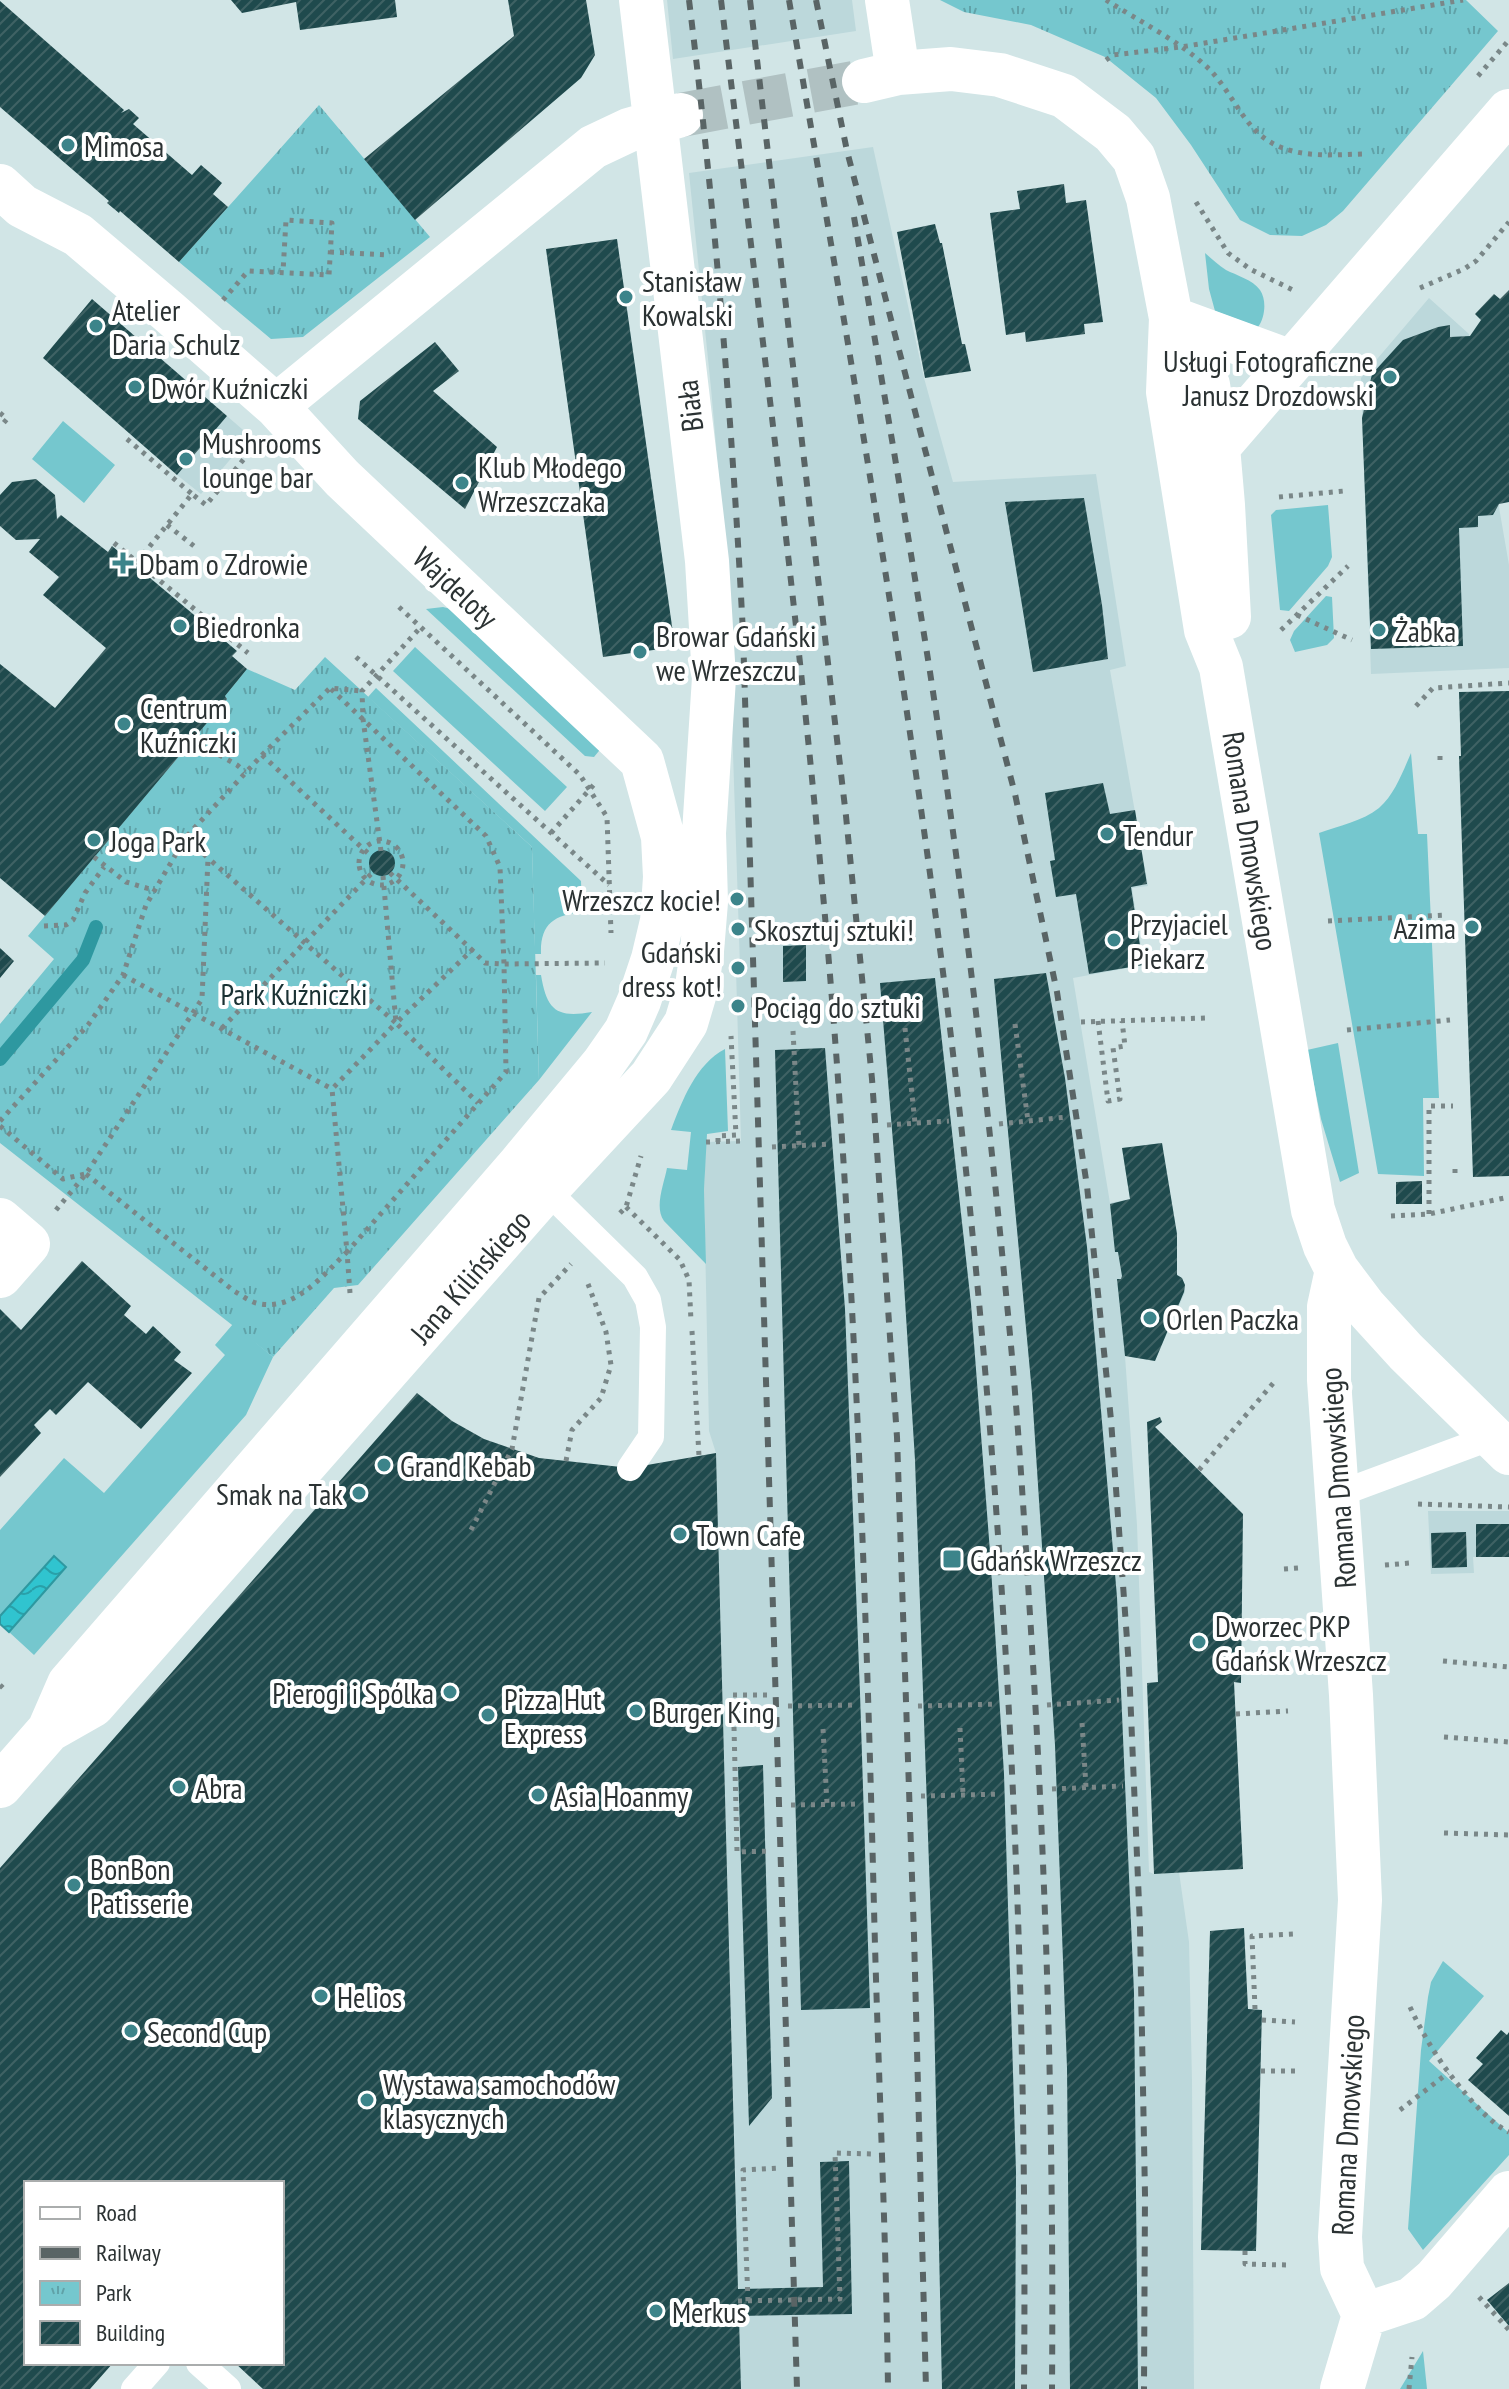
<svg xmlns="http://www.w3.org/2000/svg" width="1509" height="2389" font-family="'PT Sans Narrow',sans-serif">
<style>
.built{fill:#bcd8db}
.grass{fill:#75c7ce}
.park{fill:url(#park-tufts)}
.water{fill:url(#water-waves);stroke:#2e98a0;stroke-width:2}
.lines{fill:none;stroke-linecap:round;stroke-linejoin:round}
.stream{stroke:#2e98a0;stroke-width:14}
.building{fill:url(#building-hatch)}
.street-tunnel{stroke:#b0c1c2;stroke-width:44;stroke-dasharray:44 22;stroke-linecap:butt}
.path{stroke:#7a8788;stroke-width:5;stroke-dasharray:4 6;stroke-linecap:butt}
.lane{stroke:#fff;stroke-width:26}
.street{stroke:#fff;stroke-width:44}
.rail{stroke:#596465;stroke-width:6;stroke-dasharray:10 10;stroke-linecap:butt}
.poi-dot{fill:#3c848a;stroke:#fff;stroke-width:3}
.labels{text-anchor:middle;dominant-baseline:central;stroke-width:8;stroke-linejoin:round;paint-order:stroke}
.poi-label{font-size:30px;fill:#2b3233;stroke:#fff;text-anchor:start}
.street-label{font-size:30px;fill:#2b3233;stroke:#fff}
.park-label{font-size:30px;fill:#1a3133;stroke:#fff}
</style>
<defs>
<pattern id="park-tufts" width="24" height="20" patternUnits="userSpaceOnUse" patternTransform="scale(2)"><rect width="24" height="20" fill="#75c7ce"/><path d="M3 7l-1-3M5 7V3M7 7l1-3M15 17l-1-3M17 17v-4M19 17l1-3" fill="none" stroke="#60a2a8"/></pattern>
<pattern id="water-waves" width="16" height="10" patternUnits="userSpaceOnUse" patternTransform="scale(2)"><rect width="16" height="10" fill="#30c4cf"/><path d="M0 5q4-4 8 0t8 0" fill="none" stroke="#29a0a9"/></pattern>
<pattern id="building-hatch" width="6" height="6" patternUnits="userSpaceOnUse" patternTransform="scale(2)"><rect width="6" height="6" fill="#1f4a4d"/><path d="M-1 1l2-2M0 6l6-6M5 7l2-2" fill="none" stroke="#3f6264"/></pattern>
</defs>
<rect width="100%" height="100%" fill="#d1e5e6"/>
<path class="built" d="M667,0H852L856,31L673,59Z
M873,147L924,378L953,482L1096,474L1126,666L1110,670L1148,886L1132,888L1144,965L1073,978L1110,1203L1130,1199L1122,1148L1162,1143L1177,1234V1274L1182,1278L1185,1285V1292L1155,1361L1125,1356L1137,1525L1149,1872L1154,1874L1179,1872L1189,1942L1192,2081L1194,2389H741L716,1453L709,1431L704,1190L706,1142L741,1141L736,970L740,966L727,570L711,388L689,173Z
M1429,298L1469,334L1509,565V668L1371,674L1361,378Z
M227,416L250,436L201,494L177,475Z
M1428,1511H1509V1557H1473L1474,1573L1431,1574Z"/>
<path class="grass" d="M1205,253C1212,259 1218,265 1226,270C1236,275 1253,280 1260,290C1267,300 1265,318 1258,327L1215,311L1209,289Z
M63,421L115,465L84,503L32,459Z
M1328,505L1332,557L1328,566L1289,611L1280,610L1271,515L1276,510Z
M1326,596L1332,597L1334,638L1327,645L1295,652L1290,640L1294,631Z
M443,607L459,611L603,746L594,757L585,756L426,609Z
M415,647L567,787L545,811L393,671Z
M376,688L581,881L582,912C554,915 540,924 541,954H535L532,847L368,697Z
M1411,753L1418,834H1427L1439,1098H1423L1424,1176L1378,1174L1319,833C1338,826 1363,821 1379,808C1395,794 1403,771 1411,753Z
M536,975H541C547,1011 557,1018 592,1012L539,1080Z
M1338,1043L1359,1173L1340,1182L1321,1119L1307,1050Z
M725,1049L728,1131L707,1134L704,1190L706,1264L664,1221C654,1207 664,1184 667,1168L687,1170L691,1132L671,1130C682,1101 696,1064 725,1049Z
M233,1324L273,1357L246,1415L34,1655L9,1632L66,1567L53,1556L0,1616V1530L64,1458L104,1493L225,1355L215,1345Z
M1443,1961L1484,1996L1429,2061L1509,2133V2155L1423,2250L1408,2229L1421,2050L1428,1997L1431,1982Z
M1423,2351L1427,2389H1400Z"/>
<path class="park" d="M940,0H1466L1498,31L1343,211L1326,225L1302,236L1270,235L1240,220L1191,145L1156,98L1105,57L1031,25L964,12Z
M319,105L430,237L303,337L271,339L179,262Z
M325,657L532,847L539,1080L358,1285L334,1288L273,1357L0,1143V1024L54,959L28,936L227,699L225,696L247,669L295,690Z"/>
<path class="water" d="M54,1556L66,1567L9,1632L0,1624V1616Z"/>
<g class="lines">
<path class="stream" d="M0,1059L83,960L96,927"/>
</g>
<path class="building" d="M231,0H395L397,17L300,30L296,2L242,13Z
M508,0H586L595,55L581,78L415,220L364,159L514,36Z
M0,1L124,110L121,113L129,109L139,118L133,124L192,175L201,165L222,183L213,194L228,207L179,262L120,211L119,213L107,203L109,201L0,107Z
M1064,184L1066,203L1086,200L1103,322L1084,324L1085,334L1026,342L1025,332L1006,335L990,213L1020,209L1017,191Z
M935,224L940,243H942L962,344H965L971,371L925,378L897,232Z
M617,239L675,647L603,657L546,249Z
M1509,290V502L1499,504L1493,515L1478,516V527L1459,528L1463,646L1371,649L1362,418L1372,374L1403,340L1438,327L1450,325V337L1470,336L1481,320L1475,314L1494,294L1500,299Z
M92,299L227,416L177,475L43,358Z
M435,342L459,371L433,391L497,447L465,509L358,419L360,401Z
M36,479L55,495L57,519L61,515L108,552L112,546L237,651L232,656L247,669L225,696L227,699L45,916L0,878V664L55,708L106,648L43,595L59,577L29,552L40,539L16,540L0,526V495L12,482Z
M1084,498L1102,605L1108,659L1033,672L1005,502Z
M1509,691V1176L1473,1177L1459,756H1461L1459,692Z
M1103,783L1110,814L1135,810L1147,884L1131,887L1143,965L1089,974L1076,894L1056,897L1050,861L1055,860L1045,793Z
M369 863a13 13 0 1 1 26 0a13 13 0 1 1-26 0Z
M806,945V981L783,982V946Z
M0,948L14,961L0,978Z
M1046,973L1065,1078L1087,1247L1117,1597L1134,1993L1138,2389H1070L1067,2068L1055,1745L1032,1393L994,979Z
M935,978L971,1304L990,1552L1004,1774L1016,2172L1015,2389H942L934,2010L915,1460L902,1252L880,983Z
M825,1048L845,1309L860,1693L870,2008L801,2010L775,1050Z
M1162,1143L1177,1234V1275L1182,1278L1185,1285L1184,1292L1155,1361L1125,1356L1117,1279H1121L1122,1276L1118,1252H1115L1110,1204L1130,1199L1122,1148Z
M1422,1181V1204H1396V1182Z
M82,1261L131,1306L124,1315L146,1334L153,1326L181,1352L174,1360L192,1373L141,1429L88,1382L56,1415L50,1409L34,1425L41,1433L0,1477V1309L21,1330Z
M417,1393L452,1421L484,1439L539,1458L630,1468L716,1453L738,2289L823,2287L820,2162L849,2161L852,2314L739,2316L741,2389H263L235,2363H282V2183H26V2363H113L90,2389H0V1868Z
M1160,1417L1162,1422L1155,1427L1243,1514L1241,1683L1234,1682L1243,1869L1154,1874L1147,1683L1158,1682L1147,1422Z
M1476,1524H1509V1557H1476Z
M1466,1532L1467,1567L1432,1568L1431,1533Z
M763,1765L772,2098L749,2126L738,1767Z
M1244,1928L1248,2009L1262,2010L1256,2251L1201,2250L1210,1931Z
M1501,2030L1507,2035L1509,2032V2116L1468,2080L1483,2064L1476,2058Z
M1509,2283V2326L1487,2300Z"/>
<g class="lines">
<path class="street-tunnel" d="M681,115L864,81"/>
<path class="path" d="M1106,0C1139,21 1181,42 1209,69C1226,86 1237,110 1253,128C1283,160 1323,155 1363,154
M1106,60L1113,55L1181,47L1463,0
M1478,76L1509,40
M1196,202L1228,253L1250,269L1295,291
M330,252L390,255
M1420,288L1464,269L1476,261L1509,222
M223,300L248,271L329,275L332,223L286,220L283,272
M0,413L7,419L0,427
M127,439L192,494
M1279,497L1344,491
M167,525L194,546
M114,543L248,653
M137,562L192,494L206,505L253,448
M399,607L580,775L607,817L611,933
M1297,615L1352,640
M1281,630L1348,566
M356,657L609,885
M331,689L486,836L500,867L504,964L485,963L472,950
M1416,706L1433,688L1509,683
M193,740L237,765L245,772
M262,755L372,857
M1440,756V765
M551,833L597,781
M359 863a22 22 0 1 1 44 0a22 22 0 1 1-44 0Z
M381,851L363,719L362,691L420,628
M94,857L126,882L153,890
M390,873L472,950L396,1023
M383,876L396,1023L478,1103
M1328,921L1446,915
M44,926L66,925L73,920L85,893L104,867
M123,975L332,1089
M1098,1021L1108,1101L1120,1099L1113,1048L1125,1046L1122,1021
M1081,1022L1205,1018
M1015,1024L1028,1121
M222,1028L373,872
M905,1028L915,1123
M1347,1030L1450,1020
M793,1031L799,1146
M0,1121L88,1025L123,975L146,905L186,837
M999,1124L1067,1117
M887,1125L949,1121
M0,1126L63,1179L85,1174
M706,1142L741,1141
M718,1142V1136L736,1135L731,1036
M772,1147L831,1144
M1455,1169V1177
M86,1174L234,1291C241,1295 249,1301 256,1303C294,1313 323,1275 347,1252L332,1089L396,1023L208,858
M626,1207L680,1260L689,1280L691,1321
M56,1210L86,1174L202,999L208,858L186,837L262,755L330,688L362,691
M620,1213L626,1207L641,1156
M1429,1214V1106H1453
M1391,1216L1429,1214L1509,1197
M350,1293L347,1252L506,1072L504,964L605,963
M692,1331L699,1456
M566,1461L572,1430L601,1398L611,1365L606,1332L588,1284
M1199,1470L1275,1381
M1418,1504L1509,1507
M471,1530L512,1449L539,1298L571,1264
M1385,1565L1410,1563
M1284,1569L1299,1568
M1443,1661L1509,1667
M0,1685L5,1690
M733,1695H767
M1047,1705L1119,1700
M788,1706L857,1705
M918,1706L997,1704
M1236,1714L1288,1711
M1082,1723L1086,1787
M734,1727L737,1852L771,1851
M960,1728L963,1795
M823,1729L827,1804
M1444,1737L1509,1742
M1052,1789L1123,1786
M921,1796L1001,1794
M791,1805L860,1804
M1444,1833L1509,1835
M1410,2007C1427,2043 1444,2069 1470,2099C1482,2112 1493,2124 1509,2132
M1255,2009L1252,1936L1294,1934
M1262,2020L1295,2022
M1261,2071H1295
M1400,2110L1448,2073
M1245,2251V2264L1288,2265
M1479,2297L1509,2330
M738,2301L840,2299L835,2153L872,2154
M748,2301L743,2170L780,2168
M1409,2389L1412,2357"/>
<path class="lane" d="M536,1180L635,1277L648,1300L653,1327L651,1437L630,1468
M1336,1495L1492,1437
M199,2363L228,2389
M134,2389L157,2363"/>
<path class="street" d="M887,0L898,73
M864,81L898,73L951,69L1000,75L1064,96L1113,133L1134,158L1148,198L1171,318L1168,392L1206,630L1221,667L1313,1210L1325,1246L1337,1270L1364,1306L1406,1352L1509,1453
M0,186L22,206L78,235L169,312L276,406L342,478L642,761L663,837L665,877L662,921L653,959L639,1001L626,1031L603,1064L520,1164L69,1684L49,1730L0,1786
M1171,318L1208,385L1218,447L1223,505L1229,617
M1171,318L1291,362
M276,406L593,147L629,130L681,115
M1218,447L1509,111
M0,1220L28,1244L0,1276
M1337,1270L1329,1307V1380L1351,1695L1360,1900L1340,2237L1342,2268L1364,2315L1342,2389
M49,1730L93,1705L546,1190L651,1077L686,1023L697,986L702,951L706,902L704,833L714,678L707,561L641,0
M1364,2315L1412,2299L1434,2280L1509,2193"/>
<path class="rail" d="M689,0C715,210 732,421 743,633L797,2389
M721,0C764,354 811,709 837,1065C857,1346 867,1627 874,1908C878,2068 886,2228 888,2389
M750,0L846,816L872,1079L897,1437L914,1936L926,2389
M789,0C850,353 912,706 954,1062C1005,1502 1028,1947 1024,2389
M816,0L847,151L1015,794L1057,992L1087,1186L1111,1420L1129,1667L1140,1927L1145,2195L1144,2389
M854,217C880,369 906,520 930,672C962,882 987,1093 1007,1304C1017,1402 1023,1501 1029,1599C1046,1862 1054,2126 1052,2389"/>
</g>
<g class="poi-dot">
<circle cx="68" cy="145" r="8"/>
<circle cx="626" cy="297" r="8"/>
<circle cx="96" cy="326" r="8"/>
<circle cx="1390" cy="377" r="8"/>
<circle cx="135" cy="387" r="8"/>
<circle cx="186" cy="459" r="8"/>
<circle cx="462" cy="483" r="8"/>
<path d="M119 551h8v8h8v8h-8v8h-8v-8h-8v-8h8z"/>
<circle cx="180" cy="626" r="8"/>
<circle cx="1379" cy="630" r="8"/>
<circle cx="640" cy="652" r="8"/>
<circle cx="124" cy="724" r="8"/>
<circle cx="1107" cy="834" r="8"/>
<circle cx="94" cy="840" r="8"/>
<circle cx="737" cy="899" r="8"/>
<circle cx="1472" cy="927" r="8"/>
<circle cx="738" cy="929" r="8"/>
<circle cx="1114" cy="940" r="8"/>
<circle cx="738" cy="968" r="8"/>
<circle cx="738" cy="1006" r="8"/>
<circle cx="1150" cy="1318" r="8"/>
<circle cx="384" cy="1465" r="8"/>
<circle cx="359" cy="1493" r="8"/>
<circle cx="680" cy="1534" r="8"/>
<rect x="942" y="1549" width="20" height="20" rx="4"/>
<circle cx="1199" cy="1642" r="8"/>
<circle cx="450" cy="1692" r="8"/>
<circle cx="636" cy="1711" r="8"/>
<circle cx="488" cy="1715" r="8"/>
<circle cx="179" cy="1787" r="8"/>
<circle cx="538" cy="1795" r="8"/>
<circle cx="74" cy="1885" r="8"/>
<circle cx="321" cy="1996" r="8"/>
<circle cx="131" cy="2031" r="8"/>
<circle cx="367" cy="2100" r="8"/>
<circle cx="656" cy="2311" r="8"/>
</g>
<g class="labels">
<g class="poi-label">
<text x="84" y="145">Mimosa</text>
<text x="642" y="280">Stanisław<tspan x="642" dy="34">Kowalski</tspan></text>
<text x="112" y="309">Atelier<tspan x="112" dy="34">Daria Schulz</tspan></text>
<text x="1374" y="360" text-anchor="end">Usługi Fotograficzne<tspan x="1374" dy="34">Janusz Drozdowski</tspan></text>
<text x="151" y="387">Dwór Kuźniczki</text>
<text x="202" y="442">Mushrooms<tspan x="202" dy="34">lounge bar</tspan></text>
<text x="478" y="466">Klub Młodego<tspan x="478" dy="34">Wrzeszczaka</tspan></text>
<text x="139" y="563">Dbam o Zdrowie</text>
<text x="196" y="626">Biedronka</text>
<text x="1395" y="630">Żabka</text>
<text x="656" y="635">Browar Gdański<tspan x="656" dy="34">we Wrzeszczu</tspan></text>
<text x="140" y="707">Centrum<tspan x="140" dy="34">Kuźniczki</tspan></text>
<text x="1123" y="834">Tendur</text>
<text x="110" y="840">Joga Park</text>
<text x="721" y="899" text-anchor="end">Wrzeszcz kocie!</text>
<text x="1130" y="923">Przyjaciel<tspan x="1130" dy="34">Piekarz</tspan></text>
<text x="1456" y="927" text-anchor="end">Azima</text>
<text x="754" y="929">Skosztuj sztuki!</text>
<text x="722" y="951" text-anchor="end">Gdański<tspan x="722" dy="34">dress kot!</tspan></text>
<text x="754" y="1006">Pociąg do sztuki</text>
<text x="1166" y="1318">Orlen Paczka</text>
<text x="400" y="1465">Grand Kebab</text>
<text x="343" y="1493" text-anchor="end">Smak na Tak</text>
<text x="696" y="1534">Town Cafe</text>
<text x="970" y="1559">Gdańsk Wrzeszcz</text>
<text x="1215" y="1625">Dworzec PKP<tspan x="1215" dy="34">Gdańsk Wrzeszcz</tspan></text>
<text x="434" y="1692" text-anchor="end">Pierogi i Spólka</text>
<text x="504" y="1698">Pizza Hut<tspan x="504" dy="34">Express</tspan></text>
<text x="652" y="1711">Burger King</text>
<text x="195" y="1787">Abra</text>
<text x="554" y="1795">Asia Hoanmy</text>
<text x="90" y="1868">BonBon<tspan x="90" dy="34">Patisserie</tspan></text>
<text x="337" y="1996">Helios</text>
<text x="147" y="2031">Second Cup</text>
<text x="383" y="2083">Wystawa samochodów<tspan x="383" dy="34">klasycznych</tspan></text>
<text x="672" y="2311">Merkus</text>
</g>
<g class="street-label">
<text transform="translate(689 406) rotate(-97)">Biała</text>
<text transform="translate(456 587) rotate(43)">Wajdeloty</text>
<text transform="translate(1251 841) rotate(81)">Romana Dmowskiego</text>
<text transform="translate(470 1276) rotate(-49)">Jana Kilińskiego</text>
<text transform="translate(1337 1478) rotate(-94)">Romana Dmowskiego</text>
<text transform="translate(1347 2125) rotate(-87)">Romana Dmowskiego</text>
</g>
<g class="park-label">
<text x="294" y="993">Park Kuźniczki</text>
</g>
</g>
<rect x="24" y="2181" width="260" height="184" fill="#ffffff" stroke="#aaadad" stroke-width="2"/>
<rect x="40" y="2207" width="40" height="12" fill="#ffffff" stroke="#aaadad" stroke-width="2"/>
<text x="96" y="2221" font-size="24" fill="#2b3233">Road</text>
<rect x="40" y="2247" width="40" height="12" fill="#596465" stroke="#aaadad" stroke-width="2"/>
<text x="96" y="2261" font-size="24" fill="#2b3233">Railway</text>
<rect x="40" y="2281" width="40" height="24" fill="url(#park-tufts)" stroke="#aaadad" stroke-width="2"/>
<text x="96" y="2301" font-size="24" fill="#2b3233">Park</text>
<rect x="40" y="2321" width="40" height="24" fill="url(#building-hatch)" stroke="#aaadad" stroke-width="2"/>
<text x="96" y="2341" font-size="24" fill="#2b3233">Building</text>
</svg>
